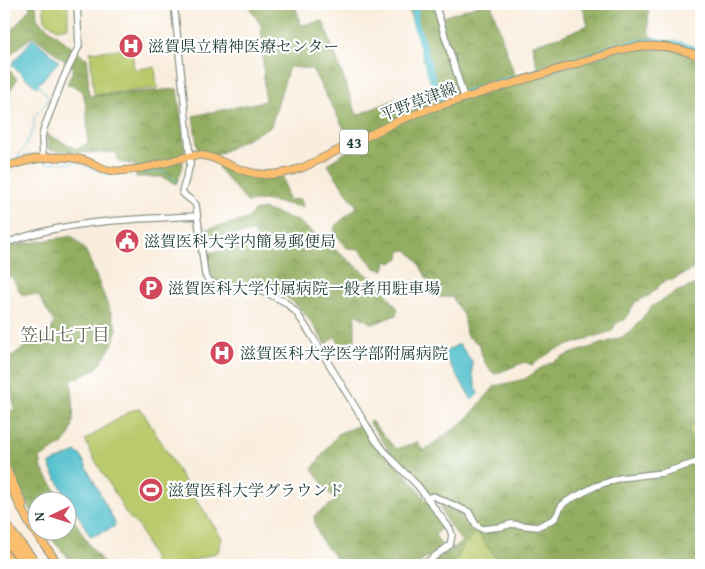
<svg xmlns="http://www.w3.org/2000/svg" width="705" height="569" font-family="'Gentium Book Plus','Noto Serif JP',serif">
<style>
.grass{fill:#baca6c;stroke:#6c8450}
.forest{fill:url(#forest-crowns);stroke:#59764a}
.cemetery{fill:url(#cemetery-stones);stroke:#6c8450}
.park{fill:url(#park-tufts);stroke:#6c8450}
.water{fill:#55c1ce;stroke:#3a7f81}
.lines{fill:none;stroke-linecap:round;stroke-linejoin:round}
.stream{stroke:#55c1ce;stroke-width:1}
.river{stroke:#55c1ce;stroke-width:7}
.minor-casing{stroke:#8c9588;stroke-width:8}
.major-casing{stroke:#8c9588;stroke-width:9}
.highway-casing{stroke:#8c9588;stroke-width:11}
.minor{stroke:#fff;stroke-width:5.5}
.major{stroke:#fbbd6e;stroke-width:7}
.highway{stroke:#fbbd6e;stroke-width:9}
.labels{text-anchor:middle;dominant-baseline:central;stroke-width:4.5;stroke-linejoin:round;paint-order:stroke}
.shield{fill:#fff;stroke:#627771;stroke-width:1}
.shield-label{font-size:15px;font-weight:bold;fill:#1f3d34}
.poi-label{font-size:16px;fill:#1f3d34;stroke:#fff;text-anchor:start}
.street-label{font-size:16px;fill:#1f3d34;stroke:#fff}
.neighbourhood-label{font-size:18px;fill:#5e614f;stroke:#fff}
</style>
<defs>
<pattern id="forest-crowns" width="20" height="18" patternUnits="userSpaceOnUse" patternTransform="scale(1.25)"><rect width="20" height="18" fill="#93ae60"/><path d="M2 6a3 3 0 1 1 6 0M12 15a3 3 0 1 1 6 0" fill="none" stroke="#778f50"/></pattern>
<pattern id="cemetery-stones" width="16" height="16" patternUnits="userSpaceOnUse" patternTransform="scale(1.25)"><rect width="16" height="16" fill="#baca6c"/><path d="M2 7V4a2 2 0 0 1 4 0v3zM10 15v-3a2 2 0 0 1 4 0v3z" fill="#9fae5e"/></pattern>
<pattern id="park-tufts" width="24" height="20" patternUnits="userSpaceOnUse" patternTransform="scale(1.25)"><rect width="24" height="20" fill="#baca6c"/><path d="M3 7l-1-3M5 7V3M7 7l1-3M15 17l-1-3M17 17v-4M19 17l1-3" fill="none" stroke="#9fae5e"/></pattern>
</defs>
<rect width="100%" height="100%" fill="#fff"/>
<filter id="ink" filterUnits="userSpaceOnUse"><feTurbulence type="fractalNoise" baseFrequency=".02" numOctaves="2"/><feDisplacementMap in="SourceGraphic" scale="10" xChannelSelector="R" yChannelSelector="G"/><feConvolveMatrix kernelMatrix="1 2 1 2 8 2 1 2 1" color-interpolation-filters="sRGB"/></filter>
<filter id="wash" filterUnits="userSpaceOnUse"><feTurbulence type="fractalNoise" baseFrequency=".0096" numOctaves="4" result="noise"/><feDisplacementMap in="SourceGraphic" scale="20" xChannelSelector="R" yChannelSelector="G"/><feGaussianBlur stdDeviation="1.12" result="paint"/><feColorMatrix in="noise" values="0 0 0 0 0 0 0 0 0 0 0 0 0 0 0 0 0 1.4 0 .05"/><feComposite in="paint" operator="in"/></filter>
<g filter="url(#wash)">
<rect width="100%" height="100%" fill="#f9eddd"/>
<path class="grass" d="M43,4H68V27L57,29L45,20Z
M132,48L134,69L155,67L157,88L94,95L90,52Z
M141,409L183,479L222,538L218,552L179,565H156L139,527L126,514L119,500L93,457L85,440L132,410Z"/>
<path class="forest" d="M29,4H36L37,19L82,56L87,58L89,96L177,89L185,148L183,154L182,169L176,184L162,177H136L135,165L119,162L116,152L96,153L49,150L46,134L77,149L88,143C87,130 88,105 83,94C80,88 73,86 67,84L74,68L33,36L7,57L8,68L17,79L8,94H4V40L30,8Z
M247,4H295L301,25L323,21L357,115L394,100L433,91L407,4H435L440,18L481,4H491L516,80L539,74L532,45L562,36L588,25L582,4H648L649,35L676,49L701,58V273L693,269L672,280L664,281L650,295L635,302L626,319L616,323L612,331L554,350L532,365L525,362L495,374C485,367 481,356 480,345L466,335L464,317L452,297H437L417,260L407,250L400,251L399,258L391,263L386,261L384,270L375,268L359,249L347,248L335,233V226L357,207L327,164L354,147L312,69L289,67L271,126L215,156L198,151L193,116L265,101L261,25Z
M219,164C243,174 256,181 283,177L288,200L301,199L303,207L263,200L247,202L219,169Z
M264,209L298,221L378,283L398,309L396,315L373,324L355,314V340L340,345L335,336L326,345C309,318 293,291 258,287C248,286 237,288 227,286C223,285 217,281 213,279L206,253L256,246L255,232L205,238L204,230L248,219L254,211Z
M72,236L86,251L117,328L112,345L97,368L71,381C73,399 78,429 64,443C57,449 47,453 40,458L42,469L62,501L38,502L37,521L13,476L18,472H12L4,453V415L15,409L4,361L52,329L54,322L38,295L21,294L11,276L4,280V241L10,246Z
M697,284H701V565H428L462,542C453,529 438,514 440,498L432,493H428L413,475L396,460L369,422L371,421L396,449L417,442L423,451L466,420L495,386L525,379L541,368L564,356L622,337L632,331L651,307L678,291Z
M363,424L414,484L444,526L435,535L442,547L417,565H333L337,559C324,545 316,536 314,516L335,501L312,469L339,433Z
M68,510L88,543L105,565H75L45,532H68Z"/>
<path class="cemetery" d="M696,423L701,424V442L689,437V430Z"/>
<path class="park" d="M477,532L500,565H454L464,545Z"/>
<path class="water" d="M33,38L59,61L36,87L11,65Z
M459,344L472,361V372L478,394L472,400L443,353Z
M76,452L81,456L115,523L114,527L91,537L51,470L50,463Z"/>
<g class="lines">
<path class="stream" d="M18,158L32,154L37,155
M4,163L17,158L26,145L34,127V117L47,102L48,96L38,85
M45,163H79L107,175L118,174
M124,174L165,172L178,182"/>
<path class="river" d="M415,7V21L437,94L445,100L460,95
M599,54L611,48L652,41L681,45L701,52
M527,75L593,55
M466,93L521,77"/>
</g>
</g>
<g filter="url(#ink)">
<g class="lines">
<defs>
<path id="minor" d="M174,4L190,157V165L182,192C186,198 192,199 196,205L205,275L209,281L221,288H246L267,293L285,302L296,312L310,333L376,441L394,462L418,486L450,529L452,535L450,545L423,565
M435,4L464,97
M43,159L42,137L44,128L63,79L79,46L77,4
M4,244C65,220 132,219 197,216
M428,498L433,496L469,512L476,525L482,529L501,527L511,524L537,527L554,519L557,515L561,506L567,501L596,486L620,478L662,473L701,461"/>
<path id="major" d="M4,168C27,159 58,153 83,160C96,164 105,172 119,171C134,170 150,167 164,163C175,160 187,156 198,155C209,155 218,160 227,164C255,177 275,178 304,167L398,121L429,109L621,50C648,43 676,46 701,57
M4,464L23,504
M4,475L30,525L59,565"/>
<path id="highway" d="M4,524L37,565
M4,539L28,565
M4,554L14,565"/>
</defs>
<use href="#minor" class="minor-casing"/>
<use href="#major" class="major-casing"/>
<use href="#highway" class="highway-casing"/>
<use href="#minor" class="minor"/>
<use href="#major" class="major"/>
<use href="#highway" class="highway"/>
</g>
</g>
<defs>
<symbol id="hospital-disc" viewBox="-11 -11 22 22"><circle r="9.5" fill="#d1495b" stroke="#fff"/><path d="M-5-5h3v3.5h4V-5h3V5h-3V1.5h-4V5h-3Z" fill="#fff"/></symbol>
<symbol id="civic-disc" viewBox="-11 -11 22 22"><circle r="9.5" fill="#d1495b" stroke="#fff"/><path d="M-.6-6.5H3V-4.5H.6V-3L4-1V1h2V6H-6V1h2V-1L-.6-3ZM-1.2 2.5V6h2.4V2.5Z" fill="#fff"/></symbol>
<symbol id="parking-disc" viewBox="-11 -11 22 22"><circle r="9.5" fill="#d1495b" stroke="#fff"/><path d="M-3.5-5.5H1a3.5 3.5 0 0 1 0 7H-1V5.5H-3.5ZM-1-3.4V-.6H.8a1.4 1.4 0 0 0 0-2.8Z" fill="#fff"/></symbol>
<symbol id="stadium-disc" viewBox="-11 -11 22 22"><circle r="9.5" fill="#d1495b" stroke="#fff"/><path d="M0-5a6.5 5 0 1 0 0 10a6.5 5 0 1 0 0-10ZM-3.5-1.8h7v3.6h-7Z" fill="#fff"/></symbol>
</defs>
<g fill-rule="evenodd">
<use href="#hospital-disc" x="117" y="32" width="28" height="28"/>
<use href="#civic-disc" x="113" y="227" width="28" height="28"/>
<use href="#parking-disc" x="137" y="274" width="28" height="28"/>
<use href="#hospital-disc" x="208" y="339" width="28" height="28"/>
<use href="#stadium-disc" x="137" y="476" width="28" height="28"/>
</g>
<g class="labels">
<rect class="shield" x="340" y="129.5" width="28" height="25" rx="4"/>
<g class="shield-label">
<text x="354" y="142">43</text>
</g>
<g class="poi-label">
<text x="148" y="46">滋賀県立精神医療センター</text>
<text x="144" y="241">滋賀医科大学内簡易郵便局</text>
<text x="168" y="288">滋賀医科大学付属病院一般者用駐車場</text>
<text x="240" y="353">滋賀医科大学医学部附属病院</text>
<text x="168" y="490">滋賀医科大学グラウンド</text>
</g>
<g class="street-label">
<text transform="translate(418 101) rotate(-21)">平野草津線</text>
</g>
<g class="neighbourhood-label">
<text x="65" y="334">笠山七丁目</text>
</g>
</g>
<rect width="705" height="569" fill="none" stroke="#fff" stroke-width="20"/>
<g transform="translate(52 516) rotate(266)"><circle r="24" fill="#ffffff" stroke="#a5b1ae"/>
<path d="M0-4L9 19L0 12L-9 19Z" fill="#d1495b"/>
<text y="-8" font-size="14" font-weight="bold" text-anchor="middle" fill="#1f3d34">N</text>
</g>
</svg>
